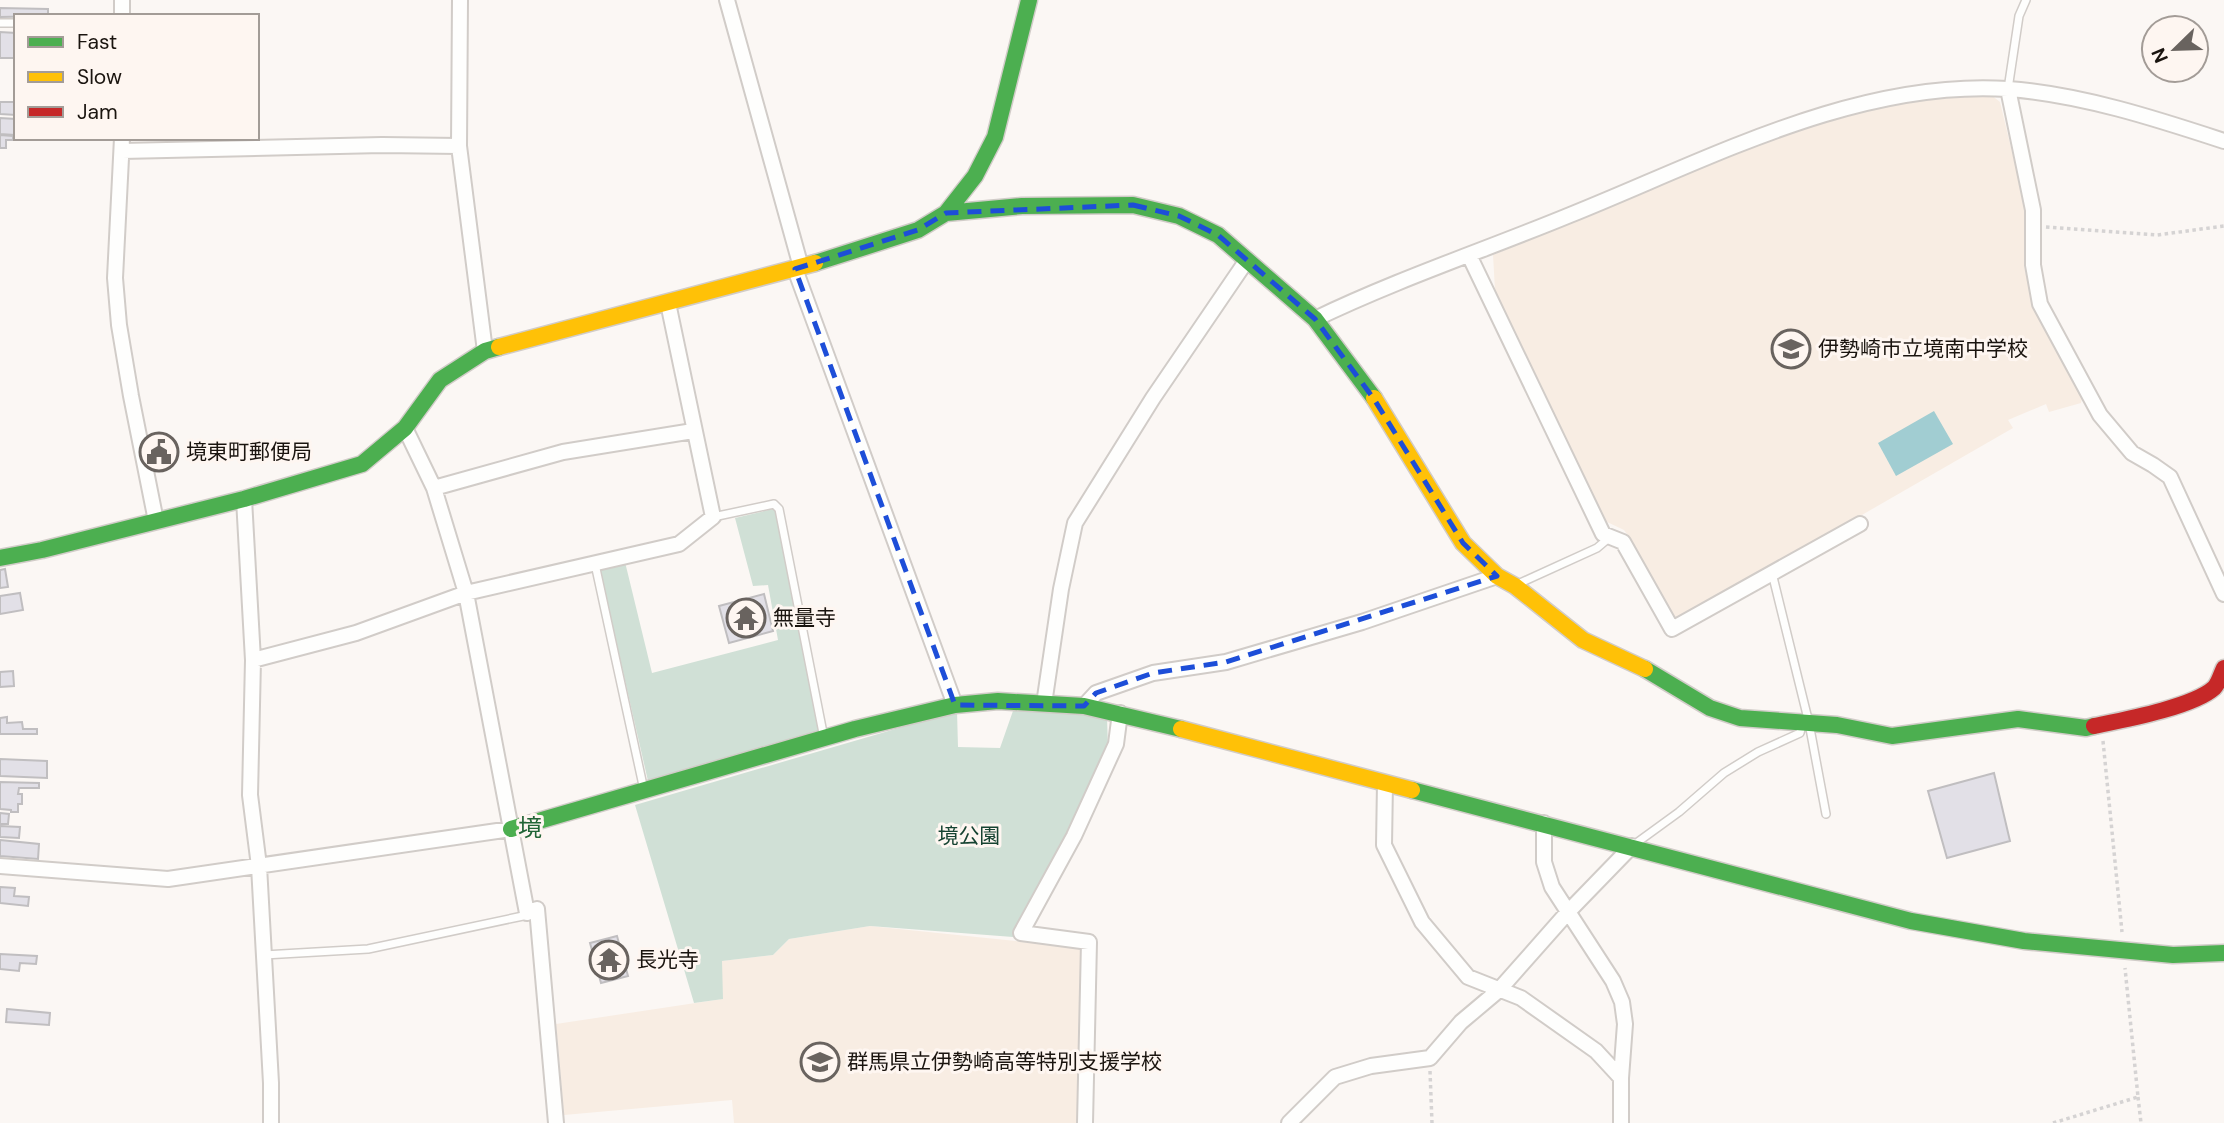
<svg xmlns="http://www.w3.org/2000/svg" width="2224" height="1123" font-family="'DM Sans','Noto Sans JP',sans-serif">
<style>
.built{fill:#f8ede3}
.green{fill:#d0e0d6}
.water{fill:#a1cdd2}
.building{fill:#e2e0e7;stroke:#c0bec0;stroke-width:2}
.lines{fill:none;stroke-linecap:round;stroke-linejoin:round}
.lane-casing{stroke:#d1ccc8;stroke-width:10}
.street-casing{stroke:#d1ccc8;stroke-width:18}
.fast-casing{stroke:#d1ccc8;stroke-width:19}
.slow-casing{stroke:#d1ccc8;stroke-width:19}
.jam-casing{stroke:#d1ccc8;stroke-width:19}
.path{stroke:#d5d3d3;stroke-width:3.5;stroke-dasharray:3.5 3.5;stroke-linecap:butt}
.lane{stroke:#fefefd;stroke-width:7}
.street{stroke:#fefefd;stroke-width:14}
.fast{stroke:#4caf50;stroke-width:16}
.slow{stroke:#ffc107;stroke-width:16}
.jam{stroke:#c62828;stroke-width:16}
.marked{fill:none;stroke:#1d4ed8;stroke-width:5;stroke-dasharray:14 9;stroke-linejoin:round}
.labels{text-anchor:middle;dominant-baseline:central;stroke-width:6;stroke-linejoin:round;paint-order:stroke}
.poi-label{font-size:21px;fill:#1a140f;stroke:#fef6f1;text-anchor:start}
.park-label{font-size:21px;fill:#164332;stroke:#fef6f1}
.quarter-label{font-size:24px;fill:#226436;stroke:#fef6f1}
</style>
<rect width="100%" height="100%" fill="#fbf7f4"/>
<path class="built" d="M1990,94L2000,102L2026,210L2024,267L2034,306L2083,393L2081,403L2049,412L2046,404L2008,420L2013,428L1676,622L1629,537L1624,530L1605,521L1495,290L1493,255L1759,141L1865,109L1944,96Z
M870,926L1082,948L1080,1123H734L732,1100L564,1115L556,1024L722,999L721,961L773,955L789,939Z"/>
<path class="green" d="M773,509L777,512L820,730L648,781L599,567L625,562L652,673L778,640L768,585L753,586L735,518Z
M1014,708L1084,713L1107,718L1108,747L1058,854L1013,937L870,926L789,939L773,955L722,961L723,999L694,1003L635,805L957,711L958,747L1000,748Z"/>
<path class="water" d="M1934,411L1953,444L1896,476L1878,443Z"/>
<path class="building" d="M0,8L48,9V16L0,17Z
M0,32L16,33V58H0Z
M0,102H16V115L0,114Z
M0,118L16,119L15,135L0,134Z
M0,135L13,136V140H6V148H0Z
M5,569L8,587L0,588V570Z
M20,593L23,610L0,614V596Z
M764,594L773,631L729,643L719,606Z
M13,671L14,686L0,687V672Z
M7,717V723L22,722L23,729H37V734H0V718Z
M0,759L47,761V778L0,776Z
M1994,773L2010,841L1947,858L1928,791Z
M0,782L39,783V788H19L18,794H22V804H18V812H11V810L0,809Z
M0,813L9,814L8,824H0Z
M0,826L20,827L19,838L0,837Z
M0,840L39,844L38,859L0,856Z
M0,887L15,888L14,896L29,897L28,906L0,903Z
M617,936L628,976L601,983L590,943Z
M0,954L37,956L36,964L20,963L19,971L0,969Z
M7,1009L50,1013L49,1025L6,1022Z"/>
<g class="lines">
<defs>
<path id="lane" d="M0,23H16
M2008,89L2019,16L2026,0
M713,517L774,504L779,509L824,738
M595,564L644,790
M1772,573L1809,723L1826,814
M1518,584L1597,548L1610,537
M1635,844L1679,812L1724,773L1758,752L1800,733L1802,724
M264,955L368,949L523,916L527,913"/>
<path id="street" d="M122,0V16
M460,0L459,146L485,351
M727,0L801,267
M2008,89L2033,210V265L2040,304L2100,415L2132,453L2153,465L2170,477L2224,594
M122,138L115,278L119,325L131,396L156,521
M122,151L382,145L459,146
M1469,255L1603,534L1623,542L1672,629L1860,524
M795,269L955,705
M1315,319C1398,279 1485,250 1570,215C1707,160 1857,79 2008,89C2080,94 2157,119 2224,141
M405,428L434,488L466,593L527,913L537,909L556,1123
M434,488L563,452L693,431
M244,499L253,660L250,795L259,866L271,1083V1123
M253,660L356,633L466,593L679,544L713,517L668,303
M1044,704L1061,589L1075,523L1153,398L1247,260
M1084,706L1096,693L1153,673L1226,662L1362,622L1497,576
M1385,783L1384,845L1422,922L1468,977L1521,998L1596,1051L1621,1078
M1544,823V862L1552,887L1613,981L1622,1002L1625,1024L1621,1078V1123
M0,866L168,879L511,829
M1085,1123L1089,942L1021,933L1074,836L1116,744L1120,713
M1289,1123L1335,1077L1371,1066L1430,1058L1461,1022L1499,990L1568,912L1632,846"/>
<path id="fast" d="M946,213L1022,206L1133,205L1179,216L1218,235L1315,319L1374,398
M815,263L918,230L946,213L975,176L995,137L1029,0
M0,558L42,550L244,499L362,464L405,428L440,380L485,351L499,347
M1645,669L1710,708L1740,718L1837,725L1892,736L2018,719L2086,728L2094,726
M1412,790L1911,921L2024,941L2173,955L2224,953
M511,829L855,729L955,705L998,701L1084,706L1181,729"/>
<path id="slow" d="M499,347L815,263
M1374,398L1463,543L1497,576L1515,586L1583,640L1645,669
M1181,729L1412,790"/>
<path id="jam" d="M2094,726C2123,720 2193,707 2214,688C2219,683 2221,674 2224,668"/>
</defs>
<use href="#lane" class="lane-casing"/>
<use href="#street" class="street-casing"/>
<use href="#fast" class="fast-casing"/>
<use href="#slow" class="slow-casing"/>
<use href="#jam" class="jam-casing"/>
<path class="path" d="M2046,227L2157,235L2224,226
M2103,741L2122,932
M1430,1071L1432,1123
M2138,1097L2141,1123
M2053,1123L2138,1097L2125,968"/>
<use href="#lane" class="lane"/>
<use href="#street" class="street"/>
<use href="#fast" class="fast"/>
<use href="#slow" class="slow"/>
<use href="#jam" class="jam"/>
</g>
<path class="marked" d="M1133,205L1179,216L1218,235L1315,319L1374,399L1463,543L1497,576L1226,662L1153,673L1096,693L1084,706L955,705L795,269L918,230L946,213Z"/>
<defs>
<symbol id="school-ring" viewBox="-11 -11 22 22"><circle r="9.5" fill="#fef6f1" stroke="#69635f" stroke-width="1.5"/><path d="M0-5L7-2L0 1L-7-2ZM-4 1L0 2.5L4 1V4Q0 6-4 4Z" fill="#69635f"/></symbol>
<symbol id="civic-ring" viewBox="-11 -11 22 22"><circle r="9.5" fill="#fef6f1" stroke="#69635f" stroke-width="1.5"/><path d="M-.6-6.5H3V-4.5H.6V-3L4-1V1h2V6H-6V1h2V-1L-.6-3ZM-1.2 2.5V6h2.4V2.5Z" fill="#69635f"/></symbol>
<symbol id="temple-ring" viewBox="-11 -11 22 22"><circle r="9.5" fill="#fef6f1" stroke="#69635f" stroke-width="1.5"/><path d="M0-6L5-2H3V0L6.5 2.5H4V6H1.5V3h-3V6H-4V2.5H-6.5L-3 0V-2H-5Z" fill="#69635f"/></symbol>
</defs>
<g fill-rule="evenodd">
<use href="#school-ring" x="1769" y="327" width="44" height="44"/>
<use href="#civic-ring" x="137" y="430" width="44" height="44"/>
<use href="#temple-ring" x="724" y="596" width="44" height="44"/>
<use href="#temple-ring" x="587" y="938" width="44" height="44"/>
<use href="#school-ring" x="798" y="1040" width="44" height="44"/>
</g>
<g class="labels">
<g class="poi-label">
<text x="1818" y="349">伊勢崎市立境南中学校</text>
<text x="186" y="452">境東町郵便局</text>
<text x="773" y="618">無量寺</text>
<text x="636" y="960">長光寺</text>
<text x="847" y="1062">群馬県立伊勢崎高等特別支援学校</text>
</g>
<g class="park-label">
<text x="969" y="836">境公園</text>
</g>
<g class="quarter-label">
<text x="530" y="827">境</text>
</g>
</g>
<rect x="14" y="14" width="245" height="126" fill="#fef6f1" stroke="#a39c97" stroke-width="2"/>
<rect x="28" y="37" width="35" height="10" fill="#4caf50" stroke="#a39c97" stroke-width="2"/>
<text x="77" y="49" font-size="21" fill="#1a140f">Fast</text>
<rect x="28" y="72" width="35" height="10" fill="#ffc107" stroke="#a39c97" stroke-width="2"/>
<text x="77" y="84" font-size="21" fill="#1a140f">Slow</text>
<rect x="28" y="107" width="35" height="10" fill="#c62828" stroke="#a39c97" stroke-width="2"/>
<text x="77" y="119" font-size="21" fill="#1a140f">Jam</text>
<g transform="translate(2175 49) rotate(247)"><circle r="33" fill="#fef6f1" stroke="#a39c97" stroke-width="2"/>
<path d="M0-5L12 26L0 18L-12 26Z" fill="#69635f"/>
<text y="-10" font-size="19" font-weight="bold" text-anchor="middle" fill="#1a140f">N</text>
</g>
</svg>
